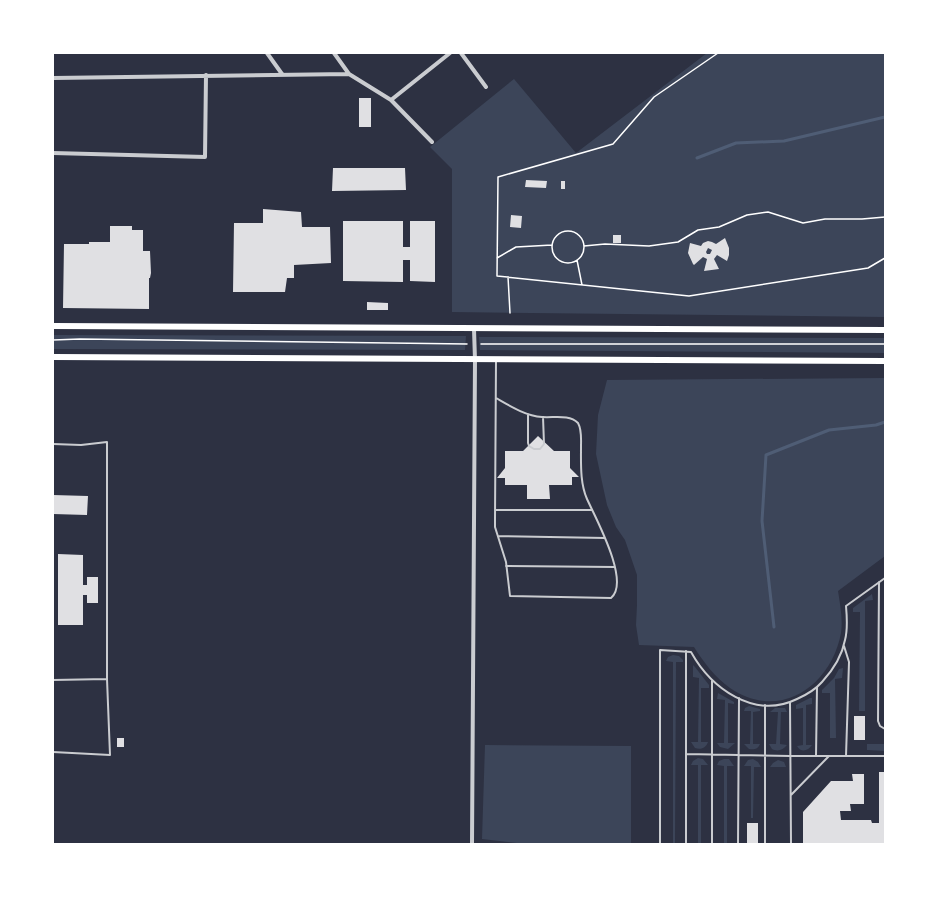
<svg xmlns="http://www.w3.org/2000/svg" width="938" height="897" font-family="'DejaVu Sans',sans-serif">
<style>
.green{fill:#3c4559}
.lines{fill:none;stroke-linecap:round;stroke-linejoin:round}
.stream{stroke:#4f5d75;stroke-width:3}
.building{fill:#e0e0e3;fill-rule:evenodd}
.path{stroke:#fff;stroke-width:1.5}
.service{stroke:#caccd0;stroke-width:2}
.minor{stroke:#caccd0;stroke-width:4}
.secondary{stroke:#fff;stroke-width:6}
</style>
<rect width="100%" height="100%" fill="#2d3142"/>
<path class="green" d="M707,53H885V317L452,312V169L430,147L514,79L576,153Z
M53,335L466,336L465,350L53,349Z
M479,337L885,338V353L480,350Z
M885,378V556L838,591C840,604 843,619 841,633C831,686 780,722 730,688C715,677 704,663 694,647L639,645L636,625L637,605V575L625,540L616,527L607,505L596,454L598,415L607,380Z
M872,594L873,600L865,601V711H859L860,612H853V608Z
M673,655L679,656L683,660V662H676L675,844H673V662L666,661L668,657Z
M693,665L695,667L709,685V688H701V742H708C706,748 701,750 695,748L691,742H698L699,678L693,677Z
M843,668L842,678L835,679L836,738H830V693H822V690L834,678L839,669Z
M718,693L734,702V704L728,703V743H735L728,749L720,747L717,743H724L725,700L717,699Z
M810,698H812V704L806,705V745H812C808,751 801,753 797,746L803,745V708L796,709V705Z
M749,706L760,709V711L753,712V744H760C758,749 754,750 749,749L744,744H750L751,711H744L745,708Z
M775,708H785L787,712H781L780,744L787,745C783,750 778,752 772,749L769,744H776L778,712H770Z
M867,744H885V751L867,750Z
M485,745L631,746V844H525L482,839Z
M698,758L703,759L708,765H701V844H698V765H691L693,761Z
M724,759H729L734,766H727V844H724V766L717,765L719,761Z
M753,759L758,762L761,767H754L753,818H751V766H744L748,760Z
M778,760L784,762L786,767H770L773,763Z"/>
<g class="lines">
<path class="stream" d="M697,158L736,143L784,141L885,117
M774,627L762,521L766,455L829,430L876,425L885,422"/>
</g>
<path class="building" d="M359,98H371V127H359Z
M333,168H405L406,190L332,191Z
M526,180L547,181L546,188L525,187Z
M561,181H565V189H561Z
M263,209L301,212L302,227H330L331,263L294,265V278H287L285,292H233L234,223H263Z
M511,215L522,216L521,228L510,227Z
M343,221H403V247H410V221H435V282L410,281V260H403V282L343,281Z
M110,226H132V230H143V251H150L151,273L150,278H149V309L63,308L64,244H89V242H110Z
M613,235H621V243H613Z
M725,238L729,248V255L727,261L717,255L714,259L719,269L704,271L707,259L703,257L694,265L693,264L688,253L690,243L701,246L703,243L708,241L712,242L716,244ZM708,248L712,250L710,254H707L706,252Z
M367,302L388,303V310H367Z
M538,436L554,451H570V468L579,477H572V485H549L550,499H527V485H505V478H497L505,468V451H523Z
M53,495L88,496L87,515L53,514Z
M58,554L83,555V585H87V577H98V603H87V595H83V625H58Z
M854,716H865V740H854Z
M117,738H124V747H117Z
M879,772H885V844H803V812L831,781H853L852,774H864V804H850L851,811H840L841,820H871L872,823H879Z
M747,823H758V844H747Z"/>
<g class="lines">
<path class="path" d="M718,53L654,97L613,144L498,177L497,276L689,296L868,268L885,258
M552 247a16 16 0 1 1 32 0a16 16 0 1 1-32 0Z
M584,246L605,244L649,246L678,242L698,230L719,227L747,215L768,212L803,223L825,219H862L885,217
M497,258L516,247L552,245
M577,260L582,285
M508,277L510,313
M53,340L80,339L467,344
M481,344H885"/>
<path class="service" d="M496,398C510,406 526,416 542,417C554,418 569,414 578,423C582,430 581,439 581,447C581,464 580,483 587,499C595,517 631,582 611,598L510,596L506,562L495,527V518L496,361
M528,414V443L529,446L534,449H540L544,444L543,417
M53,444L81,445L107,442V679
M495,510H591
M498,536L605,538
M506,566L615,567
M879,582L878,721L880,726L885,729
M844,646L849,662L846,756
M53,680L107,679L110,755L53,752
M712,681V844
M790,702L791,844
M765,705V844
M686,754L790,756H885
M816,756L817,687
M791,795L829,756
M660,844V650L691,652C711,688 754,720 797,699C806,695 815,690 822,682C833,670 842,656 845,640C848,629 847,617 846,606L885,578
M686,844V651
M738,844L739,698"/>
<path class="minor" d="M267,53L282,74
M334,53L349,74
M461,53L486,87
M53,78L349,74L391,100L450,53
M391,100L432,142
M53,153L205,157L206,75
M472,844L475,360L474,329"/>
<path class="secondary" d="M53,326L885,330
M53,357L885,361"/>
</g>
<rect width="938" height="897" fill="none" stroke="#ffffff" stroke-width="108"/>
</svg>
